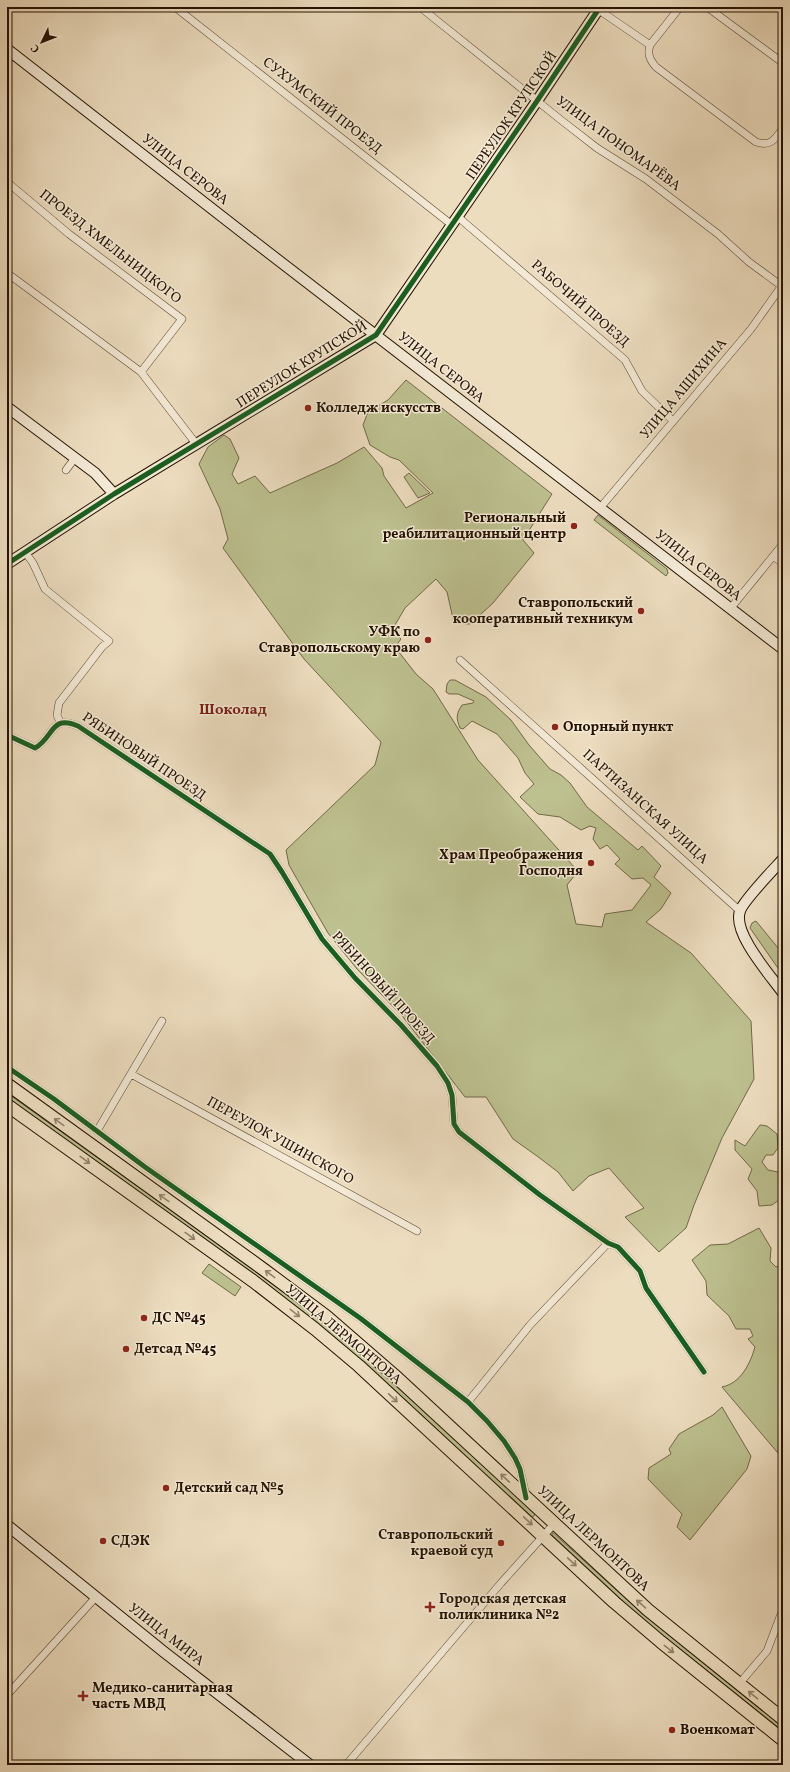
<svg xmlns="http://www.w3.org/2000/svg" width="790" height="1772" font-family="Vollkorn,serif">
<style>
.green{fill:#bdc08f;stroke:#706948}
.lines{fill:none;stroke-linecap:round;stroke-linejoin:round}
.street-casing{stroke:#564530;stroke-width:8}
.secondary-casing{stroke:#241200;stroke-width:12}
.primary-casing{stroke:#241200;stroke-width:14}
.street{stroke:#f3e9d5;stroke-width:7}
.secondary{stroke:#f3e9d5;stroke-width:10}
.primary{stroke:#edddbf;stroke-width:12}
.cycleway-casing{stroke:#f3e9d5;stroke-width:8}
.cycleway{stroke:#1b5e20;stroke-width:5}
.oneway{stroke:#938269}
.poi-dot{fill:#8f2418;stroke:#f3e9d5;stroke-width:1.5}
.labels{text-anchor:middle;dominant-baseline:central;stroke-width:3;stroke-linejoin:round;paint-order:stroke}
.street-label{font-size:14px;fill:#241200;stroke:#f3e9d5}
.poi-label{font-size:14px;font-weight:bold;fill:#241200;stroke:#f3e9d5;text-anchor:start}
.neighbourhood-label{font-size:15px;font-weight:bold;fill:#7a1f14;stroke:#f3e9d5}
</style>
<rect width="100%" height="100%" fill="#edddbf"/>
<filter id="stains"><feTurbulence type="fractalNoise" baseFrequency=".005" numOctaves="4"/><feColorMatrix values="0 0 0 0 .2 0 0 0 0 .09 0 0 0 0 .02 0 0 0 .5 -.17"/></filter>
<radialGradient id="worn" r=".72"><stop offset=".6" stop-color="#630" stop-opacity="0"/><stop offset="1" stop-color="#630" stop-opacity=".3"/></radialGradient>
<path class="green" d="M406,380L552,494L523,540L534,553L493,603L470,624L454,623L447,592L436,579L405,608L392,630L401,639L395,647L416,674L433,689L478,760L575,868V875L567,885L576,924L602,927L605,914L632,910L651,885L643,878L632,879L615,864L620,859L607,845L600,849L593,839L596,828L590,826L581,830L560,817L538,814L520,797L534,784L525,773L518,758L497,734L472,721L463,729L460,728C456,718 456,714 462,705L473,703L474,701L458,694H449L446,692L447,684L450,680H455L486,697L511,720L529,745L550,769L561,775L570,783L587,807L638,850L642,846L661,866L654,877L671,893L661,909L646,922L691,953L751,1021L754,1079L722,1138L694,1205L686,1228L659,1252L625,1217L644,1208L609,1168L589,1176L573,1191L558,1172L537,1156L513,1139L486,1097H465L403,1017L357,969L328,933L289,865L286,850L375,765L381,742L304,659L223,548L228,539L220,509L199,464L208,447L224,435L230,439L239,458L232,474L238,484L255,476L270,493L337,463L364,447L382,468L384,476L406,508L433,493L399,460L390,457L370,445L363,425L368,412L388,400Z
M409,473L430,493L418,498L404,477Z
M598,515L667,569L668,573L666,576L594,520Z
M756,921L783,954V971H780L750,928L752,923Z
M7,1093L260,1274L322,1321L390,1380L535,1514L534,1516L532,1517L387,1383L319,1324L258,1277L7,1097Z
M760,1125L767,1126L777,1134L778,1148L773,1155H766L762,1162L768,1170L783,1173V1197L772,1205L759,1206L757,1191L748,1179L752,1169L735,1150V1140L745,1146Z
M759,1228L771,1248L770,1261L776,1267L783,1264V1459L722,1387C741,1383 750,1364 755,1347L748,1339L753,1336L750,1329H736L729,1316L707,1295L706,1281L692,1260L710,1245L728,1244Z
M209,1264L241,1287L235,1296L202,1273Z
M722,1407L751,1456L747,1469L690,1540L677,1527L682,1514L648,1479L649,1468L671,1454L669,1449L679,1434L713,1415Z
M552,1532L644,1615L783,1727V1731L641,1618L552,1535Z"/>
<g class="lines">
<defs>
<path id="street" d="M175,7L452,225
M420,7L561,120L597,148L646,179L718,234L749,262L783,287
M707,7L783,63
M599,10L650,45C647,54 650,60 656,67L756,142C771,147 775,139 783,128
M650,45L680,7
M7,182L69,234L182,319L141,372L197,445
M458,217L625,360L642,391L673,421
M7,273L141,372
M66,470L75,458
M600,508L751,329L783,284
M25,552L33,563L45,589L109,641L102,647L59,703L57,715L60,722
M774,557L783,563
M730,609L783,544
M460,660L740,911
M7,735L35,748C54,738 50,714 78,726L270,854L282,872L322,939L355,978L401,1025L437,1066L448,1083L452,1095L454,1124L459,1132L540,1195L608,1243L618,1247L640,1271L646,1288L704,1372
M7,1067L54,1099L145,1167L360,1318L468,1402L487,1421L504,1441L515,1458L520,1469L526,1496
M131,1074L417,1231
M97,1131L162,1021
M468,1402L530,1325L608,1243
M739,1684L767,1651L783,1609
M7,1695L96,1597
M346,1765L501,1583L554,1524"/>
<path id="secondary" d="M7,49L256,243L783,649
M7,407L95,473L114,494
M7,564L114,494L376,335L537,101L600,7
M783,859C774,869 743,901 740,911C732,933 771,976 783,993
M7,1525L164,1652L310,1765"/>
<path id="primary" d="M7,1084L263,1269L326,1316L394,1375L648,1610L783,1719
M7,1105L253,1281L315,1329L359,1366L614,1602L661,1642L783,1740"/>
</defs>
<use href="#street" class="street-casing"/>
<use href="#secondary" class="secondary-casing"/>
<use href="#primary" class="primary-casing"/>
<use href="#street" class="street"/>
<use href="#secondary" class="secondary"/>
<use href="#primary" class="primary"/>
<defs>
<path id="cycleway" d="M7,564L114,494L376,335L537,101L600,7
M7,735L35,748C54,738 50,714 78,726L270,854L282,872L322,939L355,978L401,1025L437,1066L448,1083L452,1095L454,1124L459,1132L540,1195L608,1243L618,1247L640,1271L646,1288L704,1372
M7,1067L54,1099L145,1167L360,1318L468,1402L487,1421L504,1441L515,1458L520,1469L526,1498"/>
</defs>
<use href="#cycleway" class="cycleway-casing"/>
<use href="#cycleway" class="cycleway"/>
</g>
<defs><path id="oneway-shaft" d="M-6 0H5M1.5-3L5.5 0L1.5 3" fill="none" stroke-width="1.6" stroke-linecap="round" stroke-linejoin="round"/></defs>
<g class="oneway">
<use href="#oneway-shaft" transform="translate(59 1122) rotate(-144)"/>
<use href="#oneway-shaft" transform="translate(85 1160) rotate(36)"/>
<use href="#oneway-shaft" transform="translate(164 1198) rotate(-144)"/>
<use href="#oneway-shaft" transform="translate(190 1236) rotate(36)"/>
<use href="#oneway-shaft" transform="translate(270 1274) rotate(-143)"/>
<use href="#oneway-shaft" transform="translate(295 1313) rotate(38)"/>
<use href="#oneway-shaft" transform="translate(393 1398) rotate(43)"/>
<use href="#oneway-shaft" transform="translate(505 1478) rotate(-137)"/>
<use href="#oneway-shaft" transform="translate(528 1521) rotate(43)"/>
<use href="#oneway-shaft" transform="translate(572 1562) rotate(43)"/>
<use href="#oneway-shaft" transform="translate(641 1604) rotate(-139)"/>
<use href="#oneway-shaft" transform="translate(669 1649) rotate(38)"/>
<use href="#oneway-shaft" transform="translate(753 1695) rotate(-141)"/>
</g>
<g class="poi-dot">
<circle cx="308" cy="408" r="4"/>
<circle cx="574" cy="526" r="4"/>
<circle cx="641" cy="611" r="4"/>
<circle cx="428" cy="640" r="4"/>
<circle cx="555" cy="727" r="4"/>
<circle cx="591" cy="863" r="4"/>
<circle cx="144" cy="1318" r="4"/>
<circle cx="126" cy="1349" r="4"/>
<circle cx="166" cy="1488" r="4"/>
<circle cx="103" cy="1541" r="4"/>
<circle cx="501" cy="1543" r="4"/>
<path d="M428 1601h4v4h4v4h-4v4h-4v-4h-4v-4h4z"/>
<path d="M81 1690h4v4h4v4h-4v4h-4v-4h-4v-4h4z"/>
<circle cx="672" cy="1730" r="4"/>
</g>
<g class="labels">
<g class="street-label">
<text transform="translate(322 106) rotate(38)">СУХУМСКИЙ ПРОЕЗД</text>
<text transform="translate(512 116) rotate(-56)">ПЕРЕУЛОК КРУПСКОЙ</text>
<text transform="translate(618 144) rotate(36)">УЛИЦА ПОНОМАРЁВА</text>
<text transform="translate(185 170) rotate(38)">УЛИЦА СЕРОВА</text>
<text transform="translate(110 247) rotate(38)">ПРОЕЗД ХМЕЛЬНИЦКОГО</text>
<text transform="translate(580 304) rotate(41)">РАБОЧИЙ ПРОЕЗД</text>
<text transform="translate(302 365) rotate(-32)">ПЕРЕУЛОК КРУПСКОЙ</text>
<text transform="translate(441 368) rotate(38)">УЛИЦА СЕРОВА</text>
<text transform="translate(684 389) rotate(-50)">УЛИЦА АШИХИНА</text>
<text transform="translate(698 566) rotate(38)">УЛИЦА СЕРОВА</text>
<text transform="translate(144 757) rotate(34)">РЯБИНОВЫЙ ПРОЕЗД</text>
<text transform="translate(645 807) rotate(42)">ПАРТИЗАНСКАЯ УЛИЦА</text>
<text transform="translate(383 988) rotate(48)">РЯБИНОВЫЙ ПРОЕЗД</text>
<text transform="translate(280 1141) rotate(29)">ПЕРЕУЛОК УШИНСКОГО</text>
<text transform="translate(343 1335) rotate(40)">УЛИЦА ЛЕРМОНТОВА</text>
<text transform="translate(593 1539) rotate(43)">УЛИЦА ЛЕРМОНТОВА</text>
<text transform="translate(166 1635) rotate(38)">УЛИЦА МИРА</text>
</g>
<g class="poi-label">
<text x="316" y="408">Колледж искусств</text>
<text x="566" y="518" text-anchor="end">Региональный<tspan x="566" dy="16">реабилитационный центр</tspan></text>
<text x="633" y="603" text-anchor="end">Ставропольский<tspan x="633" dy="16">кооперативный техникум</tspan></text>
<text x="420" y="632" text-anchor="end">УФК по<tspan x="420" dy="16">Ставропольскому краю</tspan></text>
<text x="563" y="727">Опорный пункт</text>
<text x="583" y="855" text-anchor="end">Храм Преображения<tspan x="583" dy="16">Господня</tspan></text>
<text x="152" y="1318">ДС №45</text>
<text x="134" y="1349">Детсад №45</text>
<text x="174" y="1488">Детский сад №5</text>
<text x="493" y="1535" text-anchor="end">Ставропольский<tspan x="493" dy="16">краевой суд</tspan></text>
<text x="111" y="1541">СДЭК</text>
<text x="439" y="1599">Городская детская<tspan x="439" dy="16">поликлиника №2</tspan></text>
<text x="92" y="1688">Медико-санитарная<tspan x="92" dy="16">часть МВД</tspan></text>
<text x="680" y="1730">Военкомат</text>
</g>
<g class="neighbourhood-label">
<text x="233" y="710">Шоколад</text>
</g>
</g>
<rect width="790" height="1772" fill="none" stroke="#edddbf" stroke-width="24"/>
<rect x="8" y="8" width="774" height="1756" fill="none" stroke="#241200" stroke-width="2"/>
<rect x="12" y="12" width="766" height="1748" fill="none" stroke="#241200"/>
<g transform="translate(42 42) rotate(227)" stroke="#f3e9d5" stroke-width="3" paint-order="stroke">
<path d="M0-3L7 15L0 10L-7 15Z" fill="#241200"/>
<text y="-6" font-size="11" font-weight="bold" text-anchor="middle" fill="#241200">С</text>
</g>
<rect width="100%" height="100%" filter="url(#stains)"/>
<rect width="100%" height="100%" fill="url(#worn)"/>
</svg>
